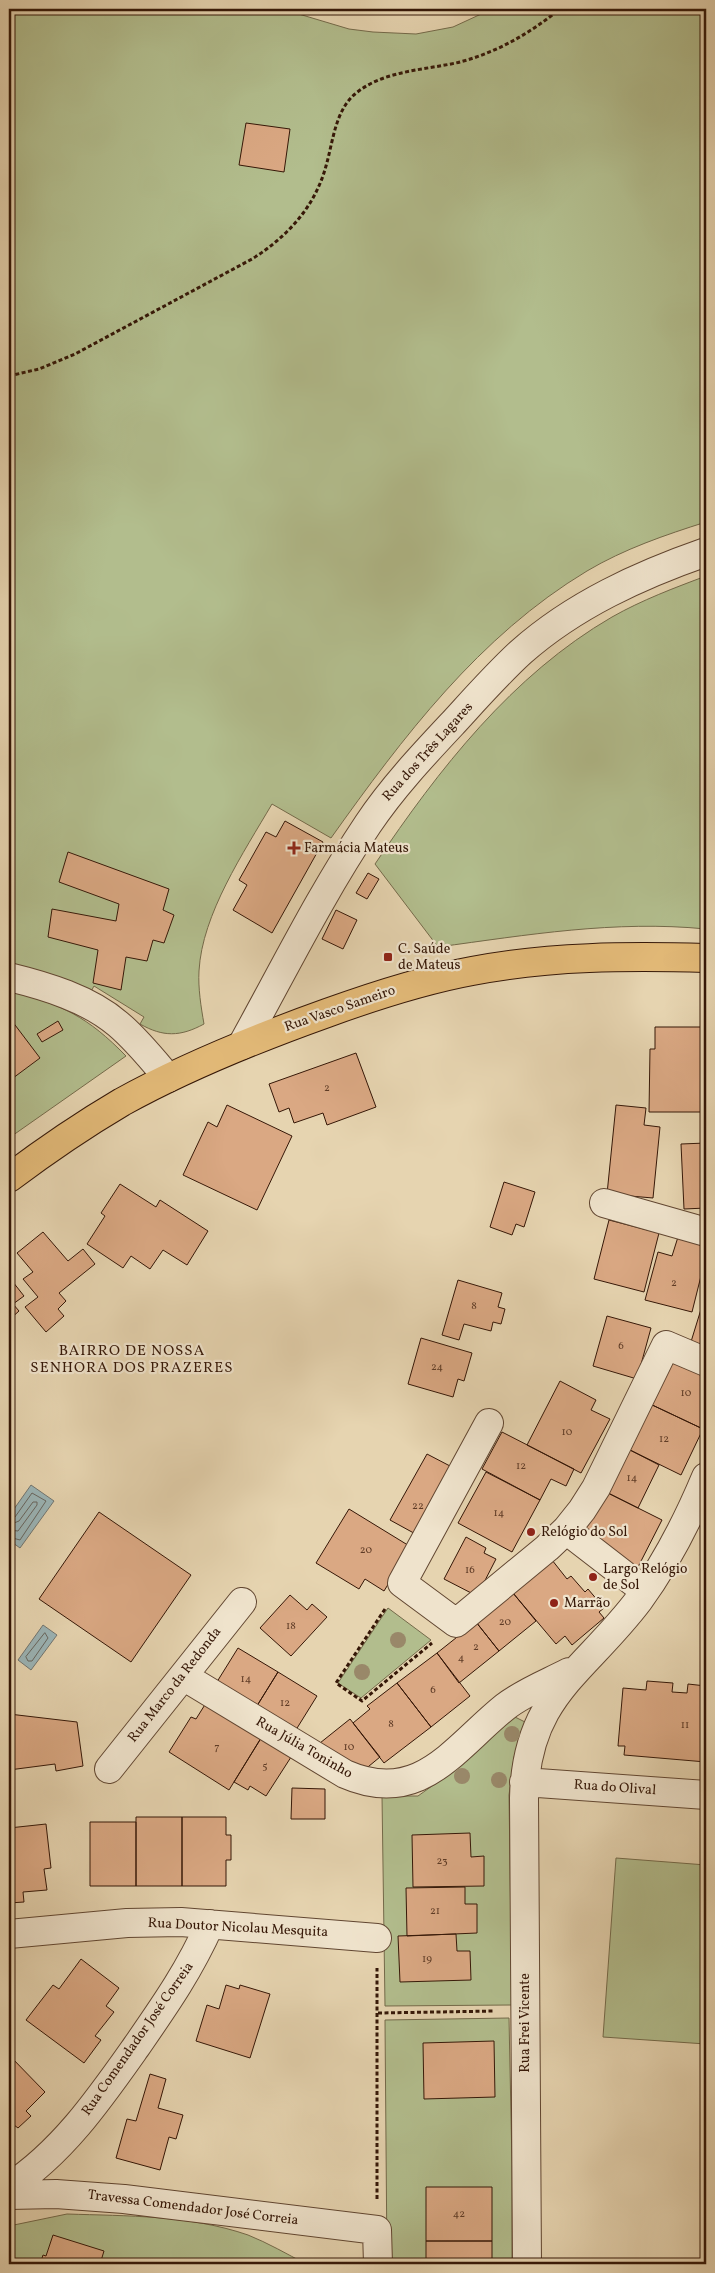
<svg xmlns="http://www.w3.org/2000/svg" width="715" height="2273" font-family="Vollkorn,serif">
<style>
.green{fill:#b2bd8d;stroke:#746a4a}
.water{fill:#9bb5b7;stroke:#727671}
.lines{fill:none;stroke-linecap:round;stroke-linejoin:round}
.shore{stroke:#68665f;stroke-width:1}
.building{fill:#daa883;stroke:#351707}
.minor-casing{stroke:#614631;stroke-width:30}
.major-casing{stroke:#351707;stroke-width:30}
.path{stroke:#351707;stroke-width:3;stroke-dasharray:4 2.5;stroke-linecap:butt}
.minor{stroke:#efe3cc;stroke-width:28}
.major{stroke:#e3ba78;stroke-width:28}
.tree{fill:#998869}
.poi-dot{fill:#8f2418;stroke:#efe3cc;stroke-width:2}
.labels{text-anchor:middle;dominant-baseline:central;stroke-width:4.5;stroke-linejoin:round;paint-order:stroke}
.number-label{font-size:11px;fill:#5e3b26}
.street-label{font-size:14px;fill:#351707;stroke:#efe3cc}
.poi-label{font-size:14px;fill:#351707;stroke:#efe3cc;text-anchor:start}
.neighbourhood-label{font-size:15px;letter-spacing:1px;fill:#351707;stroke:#efe3cc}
</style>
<rect width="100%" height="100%" fill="#e6d4b0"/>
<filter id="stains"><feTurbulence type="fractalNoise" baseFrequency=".004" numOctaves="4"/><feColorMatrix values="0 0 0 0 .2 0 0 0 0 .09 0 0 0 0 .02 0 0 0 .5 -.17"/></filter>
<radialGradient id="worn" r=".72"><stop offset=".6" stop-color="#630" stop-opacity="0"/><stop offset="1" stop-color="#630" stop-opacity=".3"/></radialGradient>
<path class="green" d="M9,9H282L349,29L373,32L416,34L453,27L492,9H706V522C665,535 624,549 587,571C479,636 403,737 331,838L272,804C244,852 202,914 199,971C198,988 201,1007 204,1024C180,1037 163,1037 140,1024L144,1017L94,986L88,997L9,965Z
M706,576V929C615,920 527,935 438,947L375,864C439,769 512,675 612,617C642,600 674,588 706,576Z
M9,991C62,1004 88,1017 126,1056L9,1138Z
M388,1608L431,1640L361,1698L338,1683Z
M513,1716L529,1724L514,1757L509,1795L512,2005L385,2006L382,1796H418L460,1766Z
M616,1858L706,1865V2044L603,2037Z
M509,2018L512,2165V2264H387L385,2020Z
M67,2214C127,2216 190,2215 248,2235C268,2243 287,2254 306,2264H9V2226Z"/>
<path class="water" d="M31,1485L54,1501L20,1548L9,1540V1516Z
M43,1625L57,1635L31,1670L18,1660Z"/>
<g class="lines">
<path class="shore" d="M9,1519L15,1517L32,1493L46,1501L20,1540L9,1537
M9,1525L19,1521L33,1502H37V1505L18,1531L9,1530
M45,1633L48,1638L32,1661H28L26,1657Z"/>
</g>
<path class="building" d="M246,123L290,129L284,172L239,165Z
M285,821L323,842L272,933L233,910L247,885L239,880L266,832L276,837Z
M68,852L169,889L163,910L174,915L164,943L153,940L147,961L126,957L121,990L93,983L98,950L48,937L52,909L116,921L119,904L59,882Z
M368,873L379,879L367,899L356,893Z
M336,910L357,920L343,949L322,939Z
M9,1017L40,1058L9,1081Z
M58,1021L63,1030L42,1042L37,1034Z
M655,1027H706V1105L701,1104V1112H649L650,1049H655Z
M356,1053L376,1107L327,1125L323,1113L294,1123L289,1108L279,1112L269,1084Z
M227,1105L292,1136L257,1210L183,1175L208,1122L217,1127Z
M616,1105L646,1108L644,1125L660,1127L653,1198L607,1194Z
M706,1143V1208L684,1209L681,1144Z
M504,1182L535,1192L524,1227L516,1224L512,1235L490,1227Z
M120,1184L156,1207L160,1200L208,1231L187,1265L163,1250L150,1269L131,1256L123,1268L87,1244L105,1216L101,1213Z
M609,1220L659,1233L644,1292L594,1279Z
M43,1232L68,1261L83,1249L95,1264L59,1293L66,1301L58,1309L64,1316L46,1332L25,1307L38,1297L23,1279L33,1272L17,1253Z
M678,1237L706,1245V1256L692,1312L645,1300L658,1252L672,1256Z
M9,1277L24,1296L13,1304L19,1311L9,1320Z
M458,1280L502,1293L498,1307L505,1309L501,1324L493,1322L491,1331L464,1324L459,1340L442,1335Z
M702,1306L706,1308V1349L690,1345Z
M607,1316L651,1328L637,1379L593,1366Z
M421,1338L472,1353L464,1381L458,1379L453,1397L408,1384Z
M670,1356L706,1374V1422L703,1429L648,1403Z
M560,1381L596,1400L591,1410L610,1419L581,1473L527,1445Z
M648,1403L703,1429L681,1475L626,1448Z
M502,1432L574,1469L566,1486L551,1479L540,1500L482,1469Z
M626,1448L659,1465L638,1508L604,1491Z
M427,1454L450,1466L421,1537L390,1520Z
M486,1472L540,1500L512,1552L458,1523Z
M604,1491L662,1520L638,1567L580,1537Z
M349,1509L411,1547L384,1591L365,1579L359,1589L316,1563Z
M99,1512L191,1575L131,1662L39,1599Z
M466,1537L486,1548L484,1553L496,1559L477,1596L444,1579Z
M552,1560L567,1579L571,1576L585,1592L588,1589L604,1608L599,1612L604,1618L572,1645L565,1636L556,1644L513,1593Z
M513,1593L536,1621L499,1651L476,1622Z
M290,1595L307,1610L312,1604L327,1617L291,1656L260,1628Z
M476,1622L499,1651L459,1683L437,1653Z
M238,1648L278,1672L255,1709L215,1685Z
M437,1653L470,1696L431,1727L397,1683Z
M278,1672L317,1696L294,1733L255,1709Z
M647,1681L673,1683L672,1692L687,1693L688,1684L706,1686V1762L624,1755L625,1746H618L623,1688L646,1690Z
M397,1683L431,1727L384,1763L353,1723L370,1709L367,1706Z
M206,1703L261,1738L229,1790L169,1752L191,1717L196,1719Z
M9,1714L77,1722L83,1766L56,1771L55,1764L9,1770Z
M350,1719L380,1757L363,1771L335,1762L320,1743Z
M263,1735L293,1754L266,1796L250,1786L248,1790L234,1782Z
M292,1788L325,1789V1819H291Z
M136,1817H182V1886H136Z
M182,1817H226V1835H231V1860H226V1886H182Z
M90,1822H136V1886H90Z
M46,1824L51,1868L44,1869L47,1890L23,1892L24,1902L9,1903V1828Z
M470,1833L471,1857L484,1856V1886L413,1887L412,1835Z
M465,1887V1904H477V1933L407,1936L406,1888Z
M456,1934L457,1951H470L471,1980L400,1982L398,1936Z
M81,1959L119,1988L106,2006L114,2012L95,2036L101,2040L84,2063L26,2020L53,1985L59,1989Z
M226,1985L239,1989L240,1985L270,1994L250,2058L196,2041L207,2005L219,2009Z
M494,2041L495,2097L424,2099L423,2043Z
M9,2055L45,2092L26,2111L31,2116L18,2128L14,2125L9,2130Z
M150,2074L166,2079L158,2108L183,2115L176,2139L169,2137L160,2170L116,2158L127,2119L136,2121Z
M426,2187H492V2241H426Z
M53,2235L104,2251L100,2264H40L43,2255L46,2256Z
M426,2241H492V2264H426Z"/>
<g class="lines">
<defs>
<path id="minor" d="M9,977C46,986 89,999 118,1024C137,1040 152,1059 168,1078
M242,1045C283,971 321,894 368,824C392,788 423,755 453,723C475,699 497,674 521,652C574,605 640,575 706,552
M604,1203L706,1232
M489,1423L402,1583L456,1623L547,1548L566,1530L582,1510L596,1488L666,1345L706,1362
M566,1530L645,1591
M183,1676L345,1774C420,1807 454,1748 505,1707C524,1692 548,1683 569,1672
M109,1769L242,1602
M524,1782L706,1795
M9,1934L127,1923L181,1922L377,1938
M9,2187C62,2153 100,2098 136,2047C165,2005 189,1971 210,1924
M9,2195L56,2194L124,2199L377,2230L378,2264
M527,2264L524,1798C526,1695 584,1673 639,1600C666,1563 688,1520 706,1477"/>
<path id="major" d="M9,1178C45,1151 83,1125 122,1102C187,1066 257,1038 327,1013C374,996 423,980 472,971C549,956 629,956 706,958"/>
</defs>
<use href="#minor" class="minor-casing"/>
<use href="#major" class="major-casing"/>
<path class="path" d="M9,376L39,369L75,354L252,259C287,237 315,207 326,166C333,142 335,111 355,94C383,70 427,70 460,62C498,52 530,33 560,9
M385,1609L336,1683L362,1701L432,1643
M378,2013L495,2011
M377,2199V1968"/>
<use href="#minor" class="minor"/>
<use href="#major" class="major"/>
</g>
<g class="tree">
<circle cx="398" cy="1640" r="8"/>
<circle cx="362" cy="1672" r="8"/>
<circle cx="512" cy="1734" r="8"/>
<circle cx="462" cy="1776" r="8"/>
<circle cx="499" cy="1780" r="8"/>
</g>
<g class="poi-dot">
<path d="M291.5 840.5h5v5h5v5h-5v5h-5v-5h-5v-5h5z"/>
<rect x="383" y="952" width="10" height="10" rx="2.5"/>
<circle cx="531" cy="1532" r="5"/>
<circle cx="593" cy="1577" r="5"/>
<circle cx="554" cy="1603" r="5"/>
</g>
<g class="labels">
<g class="number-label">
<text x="327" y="1088">2</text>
<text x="674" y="1283">2</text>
<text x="474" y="1306">8</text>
<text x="621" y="1346">6</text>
<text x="437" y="1367">24</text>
<text x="686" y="1393">10</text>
<text x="567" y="1432">10</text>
<text x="664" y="1439">12</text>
<text x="521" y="1466">12</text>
<text x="632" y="1478">14</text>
<text x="418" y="1506">22</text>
<text x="499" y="1513">14</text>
<text x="366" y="1550">20</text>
<text x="470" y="1570">16</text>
<text x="505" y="1622">20</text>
<text x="291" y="1626">18</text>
<text x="476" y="1647">2</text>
<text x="461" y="1658">4</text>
<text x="246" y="1679">14</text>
<text x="433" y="1690">6</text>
<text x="285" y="1703">12</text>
<text x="391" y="1724">8</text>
<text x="685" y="1725">11</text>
<text x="217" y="1747">7</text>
<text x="349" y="1747">10</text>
<text x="265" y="1766">5</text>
<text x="442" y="1861">23</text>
<text x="435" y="1911">21</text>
<text x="427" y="1959">19</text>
<text x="459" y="2214">42</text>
</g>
<g class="street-label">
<text transform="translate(428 752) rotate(-48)">Rua dos Três Lagares</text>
<text transform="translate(340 1009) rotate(-19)">Rua Vasco Sameiro</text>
<text transform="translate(175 1685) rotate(-52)">Rua Marco da Redonda</text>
<text transform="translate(304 1748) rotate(30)">Rua Júlia Toninho</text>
<text transform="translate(615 1788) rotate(4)">Rua do Olival</text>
<text transform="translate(238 1928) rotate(3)">Rua Doutor Nicolau Mesquita</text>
<text transform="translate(525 2023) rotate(-90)">Rua Frei Vicente</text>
<text transform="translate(138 2039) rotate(-55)">Rua Comendador José Correia</text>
<text transform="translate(193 2208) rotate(7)">Travessa Comendador José Correia</text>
</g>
<g class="poi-label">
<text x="304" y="848">Farmácia Mateus</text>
<text x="398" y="949">C. Saúde<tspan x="398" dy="16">de Mateus</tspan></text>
<text x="541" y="1532">Relógio do Sol</text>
<text x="603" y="1569">Largo Relógio<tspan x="603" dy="16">de Sol</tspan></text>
<text x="564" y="1603">Marrão</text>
</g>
<g class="neighbourhood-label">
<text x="132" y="1351">BAIRRO DE NOSSA<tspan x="132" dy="17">SENHORA DOS PRAZERES</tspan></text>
</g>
</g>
<rect width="715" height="2273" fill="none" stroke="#e6d4b0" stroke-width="30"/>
<rect x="10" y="10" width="695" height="2253" fill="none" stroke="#351707" stroke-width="2.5"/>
<rect x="15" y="15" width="685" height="2243" fill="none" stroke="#351707"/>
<rect width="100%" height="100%" filter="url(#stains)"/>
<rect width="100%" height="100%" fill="url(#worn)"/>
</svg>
